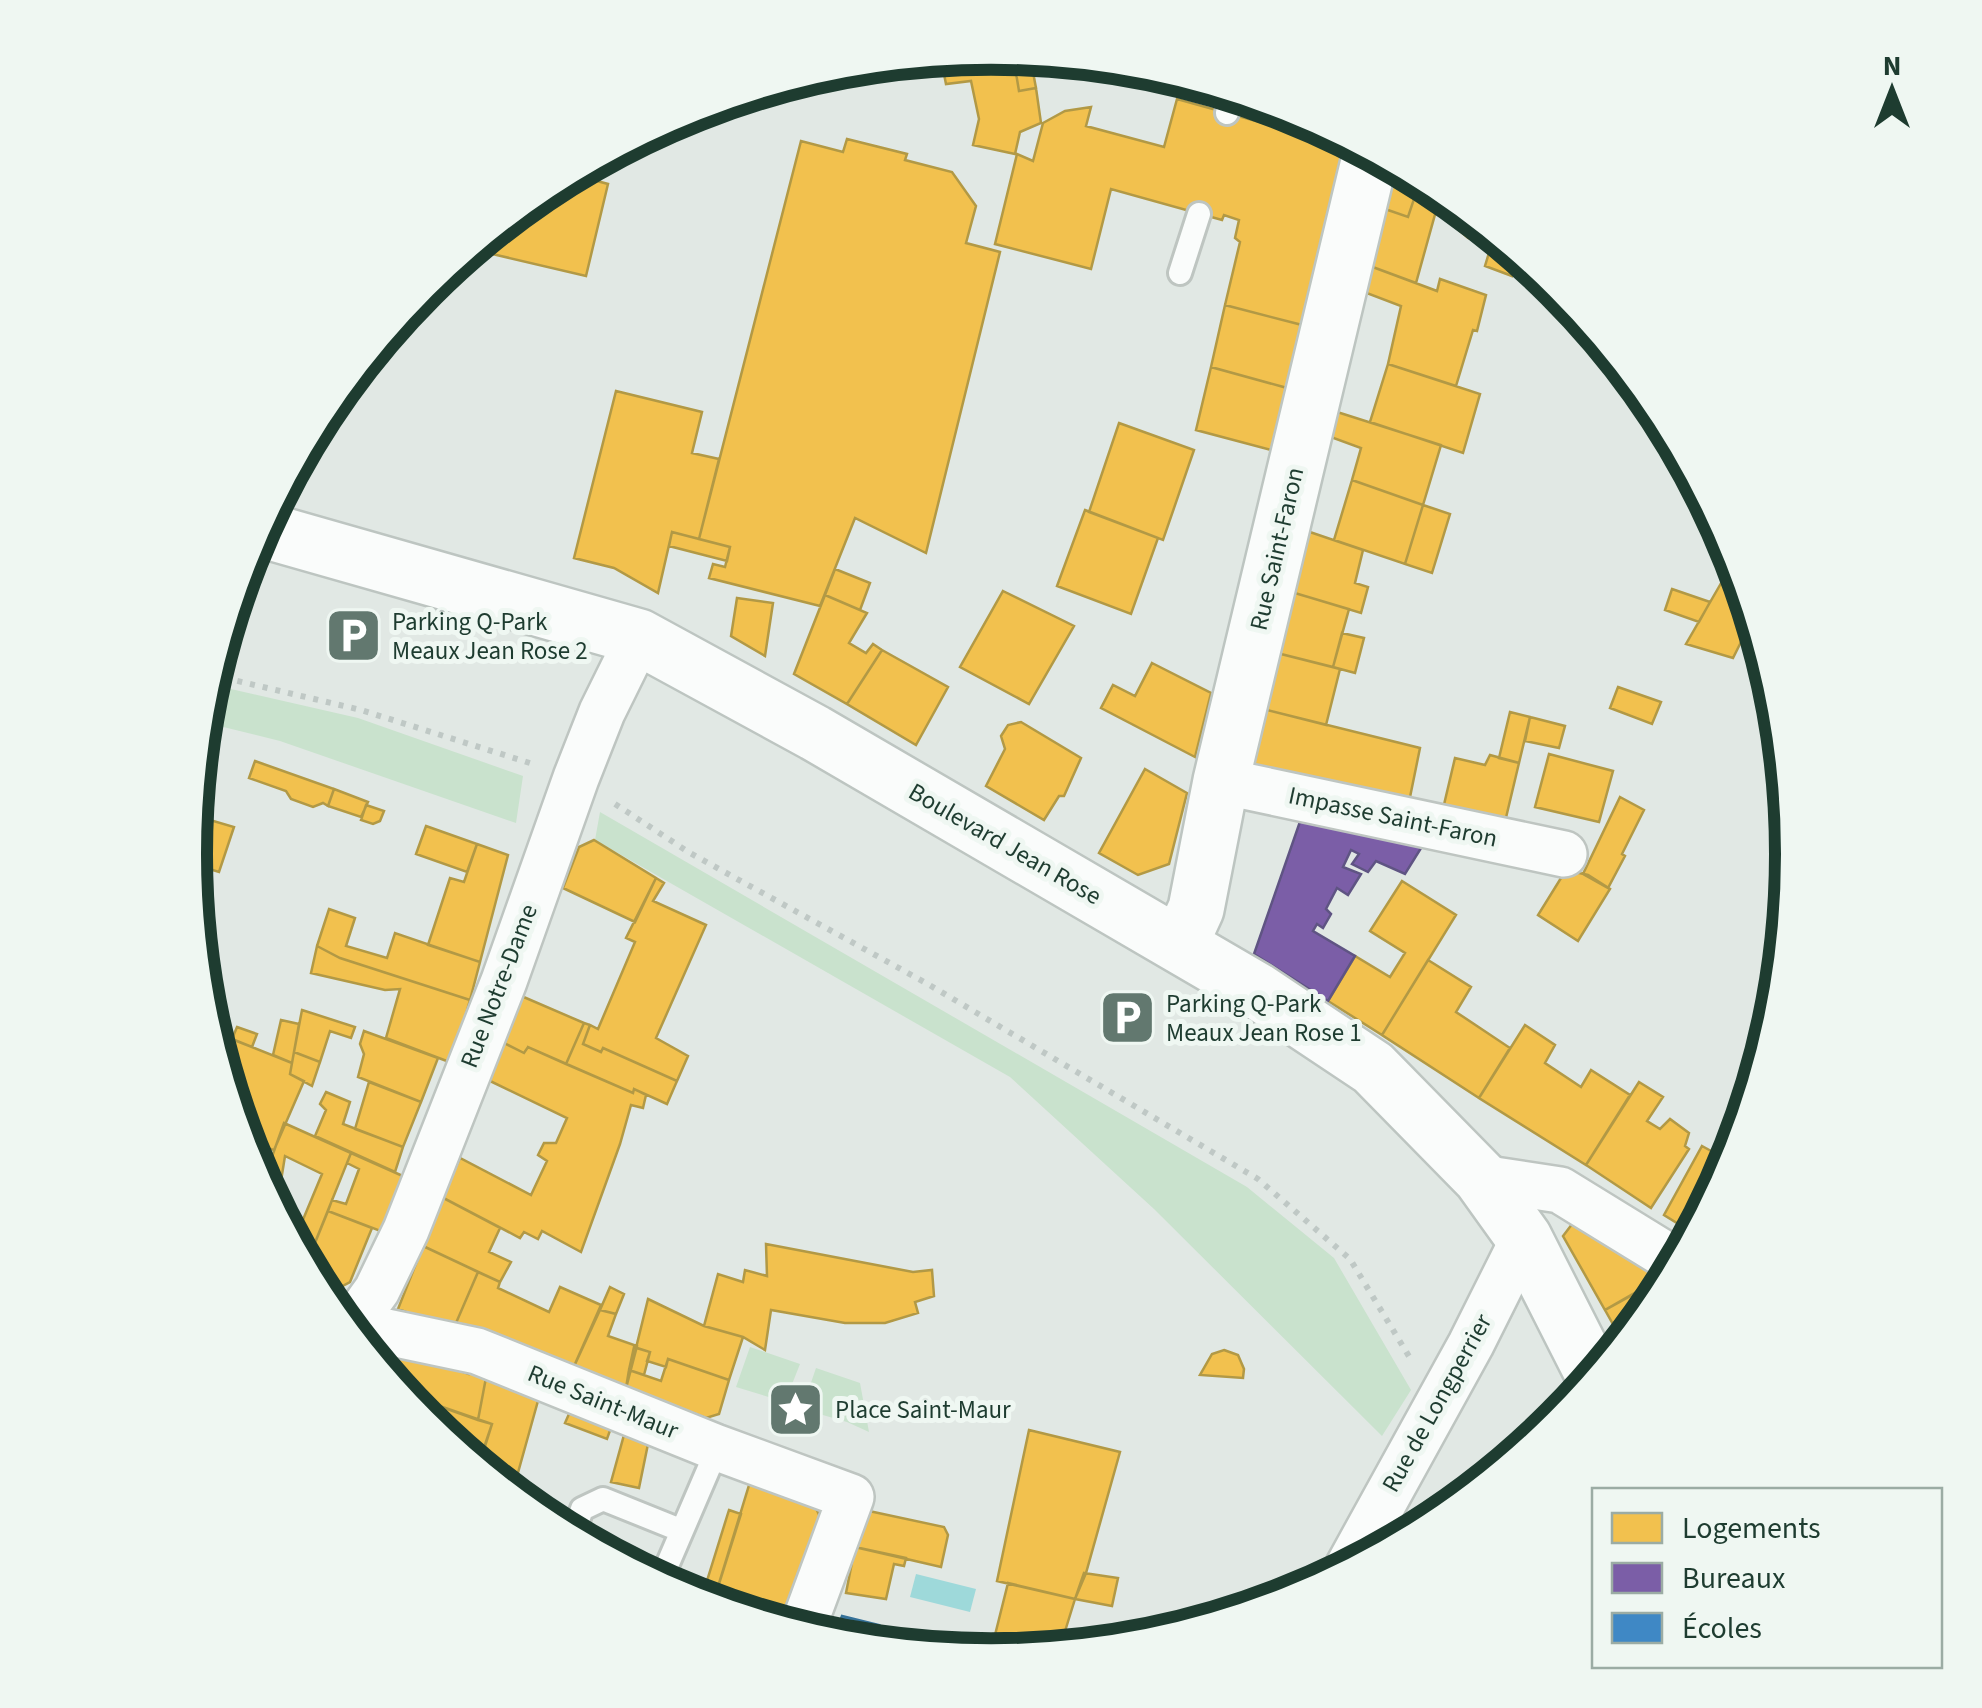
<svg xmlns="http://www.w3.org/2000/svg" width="1982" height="1708" font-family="'Source Sans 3',sans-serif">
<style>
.green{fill:#c9e2cd}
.water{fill:#9ed9da}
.homes{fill:#f2c14e;stroke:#b29945;stroke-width:2.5}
.offices{fill:#7b5ea7;stroke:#5f5483;stroke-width:2.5}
.schools{fill:#3f88c5;stroke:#357198;stroke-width:2.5}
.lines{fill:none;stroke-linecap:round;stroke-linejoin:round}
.lane-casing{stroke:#bec5c1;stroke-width:28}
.street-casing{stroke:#bec5c1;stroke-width:50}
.secondary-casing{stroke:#bdc5c1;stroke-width:60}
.path{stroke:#bfc8c5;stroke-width:6;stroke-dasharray:5 8;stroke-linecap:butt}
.lane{stroke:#fafcfb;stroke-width:22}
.street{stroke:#fafcfb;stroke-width:45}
.secondary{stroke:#fafcfb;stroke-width:55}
.labels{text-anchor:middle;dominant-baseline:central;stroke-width:10;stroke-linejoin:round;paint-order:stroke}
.street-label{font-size:25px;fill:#1e3c30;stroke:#eff7f2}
.poi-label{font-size:25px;fill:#1e3c30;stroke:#eff7f2;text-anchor:start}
.rim{fill:none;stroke:#1e3c30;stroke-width:12}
</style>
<rect width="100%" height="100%" fill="#e1e8e4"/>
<path class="green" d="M209,684L358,718L523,776L516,823L280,741L203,722Z
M600,812L1247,1187L1334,1258L1411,1390L1382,1436L1154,1209L1010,1077L595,840Z
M750,1347L800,1364L785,1402L736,1387Z
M816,1368L860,1383L869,1432L847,1422L802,1409Z"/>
<path class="water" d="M916,1574L976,1589L970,1612L910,1597Z"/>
<path class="homes" d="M992,53L1013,55L1019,91L1036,88L1041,123L1020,132L1015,154L973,145L979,119L971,81L946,84L942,64L912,68L910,60Z
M1013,55L1030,56L1036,88L1019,91Z
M1171,75L1191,81L1189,89L1170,85Z
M1177,99L1270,125L1274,106L1298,114L1347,140L1302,325L1225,305L1240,242L1235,238L1239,220L1224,215L1222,220L1111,189L1091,269L995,244L1017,154L1033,161L1043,123L1065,111L1091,107L1086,126L1164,147Z
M847,139L907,154L905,160L952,172L976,206L966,243L1000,252L926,553L855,518L820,606L709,578L713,564L725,567L730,547L699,539L801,141L843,152Z
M1396,166L1437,188L1458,206L1416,193L1408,217L1385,209Z
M571,174L608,184L586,276L471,249L546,187Z
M1416,193L1439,200L1416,283L1370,266L1385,209L1408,217Z
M1459,207L1509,247L1508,252L1468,238L1454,226Z
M1491,246L1518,255L1512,276L1485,266Z
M1370,266L1437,291L1440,279L1486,295L1477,331L1473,330L1456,386L1388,364L1401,306L1364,292Z
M1225,305L1302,325L1287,388L1211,367Z
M1388,364L1480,394L1463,453L1370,422Z
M1211,367L1287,388L1271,450L1196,430Z
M616,391L702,412L692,453L719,459L699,539L672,532L658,593L614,568L574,558Z
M1334,411L1441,445L1423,505L1352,480L1361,448L1328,436Z
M1119,423L1194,450L1163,540L1089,512Z
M1352,480L1423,505L1405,564L1334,540Z
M1423,505L1450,514L1432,573L1405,564Z
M1085,510L1158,538L1131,614L1057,586Z
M1304,530L1363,550L1355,583L1368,587L1361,613L1288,591Z
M672,532L730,547L727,561L669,546Z
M1735,559L1753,618L1733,658L1686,644Z
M835,569L870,583L860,610L825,595Z
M1672,589L1710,602L1699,622L1665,610Z
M1003,591L1074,626L1029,704L960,667Z
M1288,591L1349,609L1333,667L1273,652Z
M825,595L867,613L849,643L866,653L873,644L882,650L847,704L794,674Z
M737,598L773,603L765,656L731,636Z
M1342,633L1364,638L1355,673L1333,667Z
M882,650L948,687L916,745L847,704Z
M1273,652L1340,669L1326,725L1259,708Z
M1152,663L1211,693L1195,757L1101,708L1113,685L1135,696Z
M1618,687L1661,702L1652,724L1610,708Z
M1259,708L1420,748L1408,807L1253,768L1246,755Z
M1510,712L1530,717L1519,763L1499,758Z
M1530,717L1565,726L1559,748L1525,741Z
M1021,722L1081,758L1064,796H1059L1044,820L986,786L1005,749L1001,736L1008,725Z
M1549,754L1613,771L1599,822L1535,807Z
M1490,755L1519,763L1504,826L1442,813L1455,758L1485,765Z
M255,761L334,789L328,806L323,803L313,807L291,799L286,791L249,778Z
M1145,769L1187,793L1169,864L1138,875L1099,853Z
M334,789L368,802L361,817L328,806Z
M1620,797L1644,810L1622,854L1625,856L1608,888L1583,874Z
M366,805L384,811L380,821L373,824L361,820Z
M193,815L234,827L219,872L190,863Z
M426,826L477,844L467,872L416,854Z
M594,840L656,878L635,922L563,888L579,847Z
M477,844L508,855L480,962L428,945L450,878L464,882Z
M1566,870L1588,875L1610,889L1578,941L1538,915Z
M656,878L664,883L653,901L706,925L656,1038L688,1056L677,1081L603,1048L601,1052L583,1044L590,1025L598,1029L635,942L626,938Z
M1402,881L1456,915L1382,1035L1328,1001L1355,956L1390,977L1405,953L1370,931Z
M329,909L355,918L346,946L387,958L395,933L480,962L470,1000L340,958L317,946Z
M317,946L340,958L470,1000L452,1063L386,1038L400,989L385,990L311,973Z
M1428,960L1471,987L1456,1012L1510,1048L1479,1098L1382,1035Z
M519,995L584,1023L566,1064L528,1047L524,1053L500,1041Z
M302,1010L355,1027L351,1038L330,1031L320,1062L294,1052Z
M281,1020L299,1024L292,1063L273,1055Z
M584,1023L590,1025L583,1044L601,1052L603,1048L677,1081L667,1104L634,1089L633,1093L566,1064Z
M1525,1025L1555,1045L1545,1063L1581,1087L1591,1070L1630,1095L1586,1165L1479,1098Z
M237,1027L257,1034L252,1047L232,1039Z
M364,1031L438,1058L421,1102L358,1077L364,1054L360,1044Z
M222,1035L234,1040L225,1076L217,1050Z
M234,1040L292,1063L290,1074L304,1081L274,1150L245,1142L225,1076Z
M502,1042L524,1053L528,1047L633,1093L634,1089L646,1095L643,1108L631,1105L620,1144L581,1252L542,1231L538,1239L524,1232L520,1238L442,1197L460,1158L531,1195L547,1161L538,1155L544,1143H556L567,1118L488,1080Z
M294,1052L320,1062L312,1086L290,1074Z
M369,1082L421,1102L403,1147L355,1129Z
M1639,1082L1663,1097L1647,1121L1660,1129L1670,1119L1689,1133L1685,1146L1689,1149L1651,1208L1586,1165Z
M326,1092L350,1102L343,1124L403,1147L395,1172L315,1136L326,1110L320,1104Z
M284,1123L351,1153L306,1265L280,1216L302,1222L322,1174L285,1156L280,1187L285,1190L278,1213L264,1186V1179Z
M1702,1146L1731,1162L1693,1233L1664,1215Z
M351,1153L405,1177L383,1232L328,1211L332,1200L346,1204L359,1169L347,1163Z
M443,1198L500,1228L489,1252L511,1262L500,1282L423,1246Z
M328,1211L372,1228L350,1282L337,1289L314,1280L306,1265Z
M1576,1219L1665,1277L1605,1310L1563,1236Z
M766,1244L913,1272L932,1270L934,1296L915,1302L918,1313L885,1323H845L771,1310L765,1350L743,1337L704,1326L718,1274L743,1282L745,1270L767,1276Z
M423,1246L478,1272L453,1330L398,1309Z
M478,1272L500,1282L498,1288L549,1312L560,1287L601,1305L571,1373L453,1330Z
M610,1287L624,1294L616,1314L600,1310Z
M1640,1290L1652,1306L1623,1342L1605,1310Z
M648,1299L704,1326L743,1337L729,1380L668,1359L666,1367L647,1361L650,1352L636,1348Z
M600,1310L616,1314L608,1336L637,1346L625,1392L571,1373Z
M392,1347L469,1374L480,1364L488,1367L478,1420L402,1393L377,1363L380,1354Z
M634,1347L650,1352L644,1375L629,1370Z
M1224,1350L1238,1355L1244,1369L1243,1378L1200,1375L1212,1354Z
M668,1359L729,1380L719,1414L706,1418L626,1388L629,1370L661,1381Z
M488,1367L541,1390L514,1487L501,1484L478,1465L492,1424L478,1420Z
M402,1393L492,1424L482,1456L457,1447L424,1420Z
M572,1407L613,1422L607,1439L565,1423Z
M1029,1430L1120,1452L1086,1573L1075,1599L997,1581Z
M624,1435L648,1444L639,1488L611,1482Z
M750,1482L815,1506L821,1519L779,1623L713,1603Z
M729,1510L741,1514L713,1603L701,1600Z
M869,1511L944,1527L948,1535L941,1567L855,1547Z
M855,1547L906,1558L904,1566L894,1564L886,1599L846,1593Z
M1084,1573L1118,1578L1112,1606L1075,1599Z
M1008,1583L1075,1599L1062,1641L1059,1640L1056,1649L990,1655Z"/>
<path class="offices" d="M1303,813L1426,840L1405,874L1376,861L1368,872L1352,864L1359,854L1351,850L1343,867L1361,874L1348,895L1337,888L1326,909L1331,914L1323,928L1317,924L1313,931L1355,956L1328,1001L1254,954Z"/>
<path class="schools" d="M842,1616L879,1625L874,1637L896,1646L833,1640Z"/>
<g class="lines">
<defs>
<path id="lane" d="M1227,113L1233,94
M1180,273L1199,214
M573,1535L582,1509L603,1499L680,1530
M660,1582L709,1468L715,1447"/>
<path id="street" d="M1221,781L1564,854
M1481,1178L1560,1190L1677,1262
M344,1323L477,1351L715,1447L851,1497L802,1630
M349,1329L377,1290L406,1230L504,981L576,778L602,712L639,637
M1348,1567L1471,1344L1524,1238"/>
<path id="secondary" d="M260,529L639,637L815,733L1256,990L1373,1068L1481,1178L1524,1238L1594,1376
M1180,944L1196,909L1221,781L1371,153"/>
</defs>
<use href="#lane" class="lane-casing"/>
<use href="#street" class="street-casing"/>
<use href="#secondary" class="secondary-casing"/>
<path class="path" d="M212,675L361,710L533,764
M615,804L690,853L926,983L1258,1179L1350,1259L1410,1358"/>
<use href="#lane" class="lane"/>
<use href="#street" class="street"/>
<use href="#secondary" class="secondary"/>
</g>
<defs>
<symbol id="parking-square" viewBox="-11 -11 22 22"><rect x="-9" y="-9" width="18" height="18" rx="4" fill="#62786f" stroke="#eff7f2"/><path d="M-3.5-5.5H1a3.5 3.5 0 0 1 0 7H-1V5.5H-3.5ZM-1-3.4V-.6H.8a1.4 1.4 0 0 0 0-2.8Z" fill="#fff"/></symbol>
<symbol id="sight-square" viewBox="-11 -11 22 22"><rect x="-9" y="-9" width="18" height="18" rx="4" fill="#62786f" stroke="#eff7f2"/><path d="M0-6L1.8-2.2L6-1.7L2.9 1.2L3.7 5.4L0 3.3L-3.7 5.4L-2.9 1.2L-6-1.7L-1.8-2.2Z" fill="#fff"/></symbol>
</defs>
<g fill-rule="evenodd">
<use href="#parking-square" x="322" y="604" width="63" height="63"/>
<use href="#parking-square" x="1096" y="986" width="63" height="63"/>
<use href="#sight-square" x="764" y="1378" width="63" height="63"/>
</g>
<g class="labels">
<g class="street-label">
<text transform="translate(1277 549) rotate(-77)">Rue Saint-Faron</text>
<text transform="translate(1393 817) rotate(12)">Impasse Saint-Faron</text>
<text transform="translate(1005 844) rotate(30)">Boulevard Jean Rose</text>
<text transform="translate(499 986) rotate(-69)">Rue Notre-Dame</text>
<text transform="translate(603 1402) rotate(22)">Rue Saint-Maur</text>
<text transform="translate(1437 1403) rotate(-61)">Rue de Longperrier</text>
</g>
<g class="poi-label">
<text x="392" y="622">Parking Q-Park<tspan x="392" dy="29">Meaux Jean Rose 2</tspan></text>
<text x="1166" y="1004">Parking Q-Park<tspan x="1166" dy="29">Meaux Jean Rose 1</tspan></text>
<text x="835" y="1410">Place Saint-Maur</text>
</g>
</g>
<path d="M0 0H1982V1708H0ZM207 854a784 784 0 1 1 1568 0a784 784 0 1 1-1568 0Z" fill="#eff7f2" fill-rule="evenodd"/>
<path class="rim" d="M207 854a784 784 0 1 1 1568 0a784 784 0 1 1-1568 0Z"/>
<rect x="1592" y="1488" width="350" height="180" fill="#eff7f2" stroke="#9baca4" stroke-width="2.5"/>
<rect x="1612" y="1513" width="50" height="30" fill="#f2c14e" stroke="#9baca4" stroke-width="2.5"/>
<text x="1682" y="1538" font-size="30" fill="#1e3c30">Logements</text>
<rect x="1612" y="1563" width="50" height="30" fill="#7b5ea7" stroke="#9baca4" stroke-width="2.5"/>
<text x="1682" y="1588" font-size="30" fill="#1e3c30">Bureaux</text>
<rect x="1612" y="1613" width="50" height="30" fill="#3f88c5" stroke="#9baca4" stroke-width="2.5"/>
<text x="1682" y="1638" font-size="30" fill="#1e3c30">Écoles</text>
<g transform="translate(1892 90)" stroke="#eff7f2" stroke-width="8" paint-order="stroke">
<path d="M0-8L18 38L0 25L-18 38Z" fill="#1e3c30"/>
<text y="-15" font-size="28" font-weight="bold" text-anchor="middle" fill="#1e3c30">N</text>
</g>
</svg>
